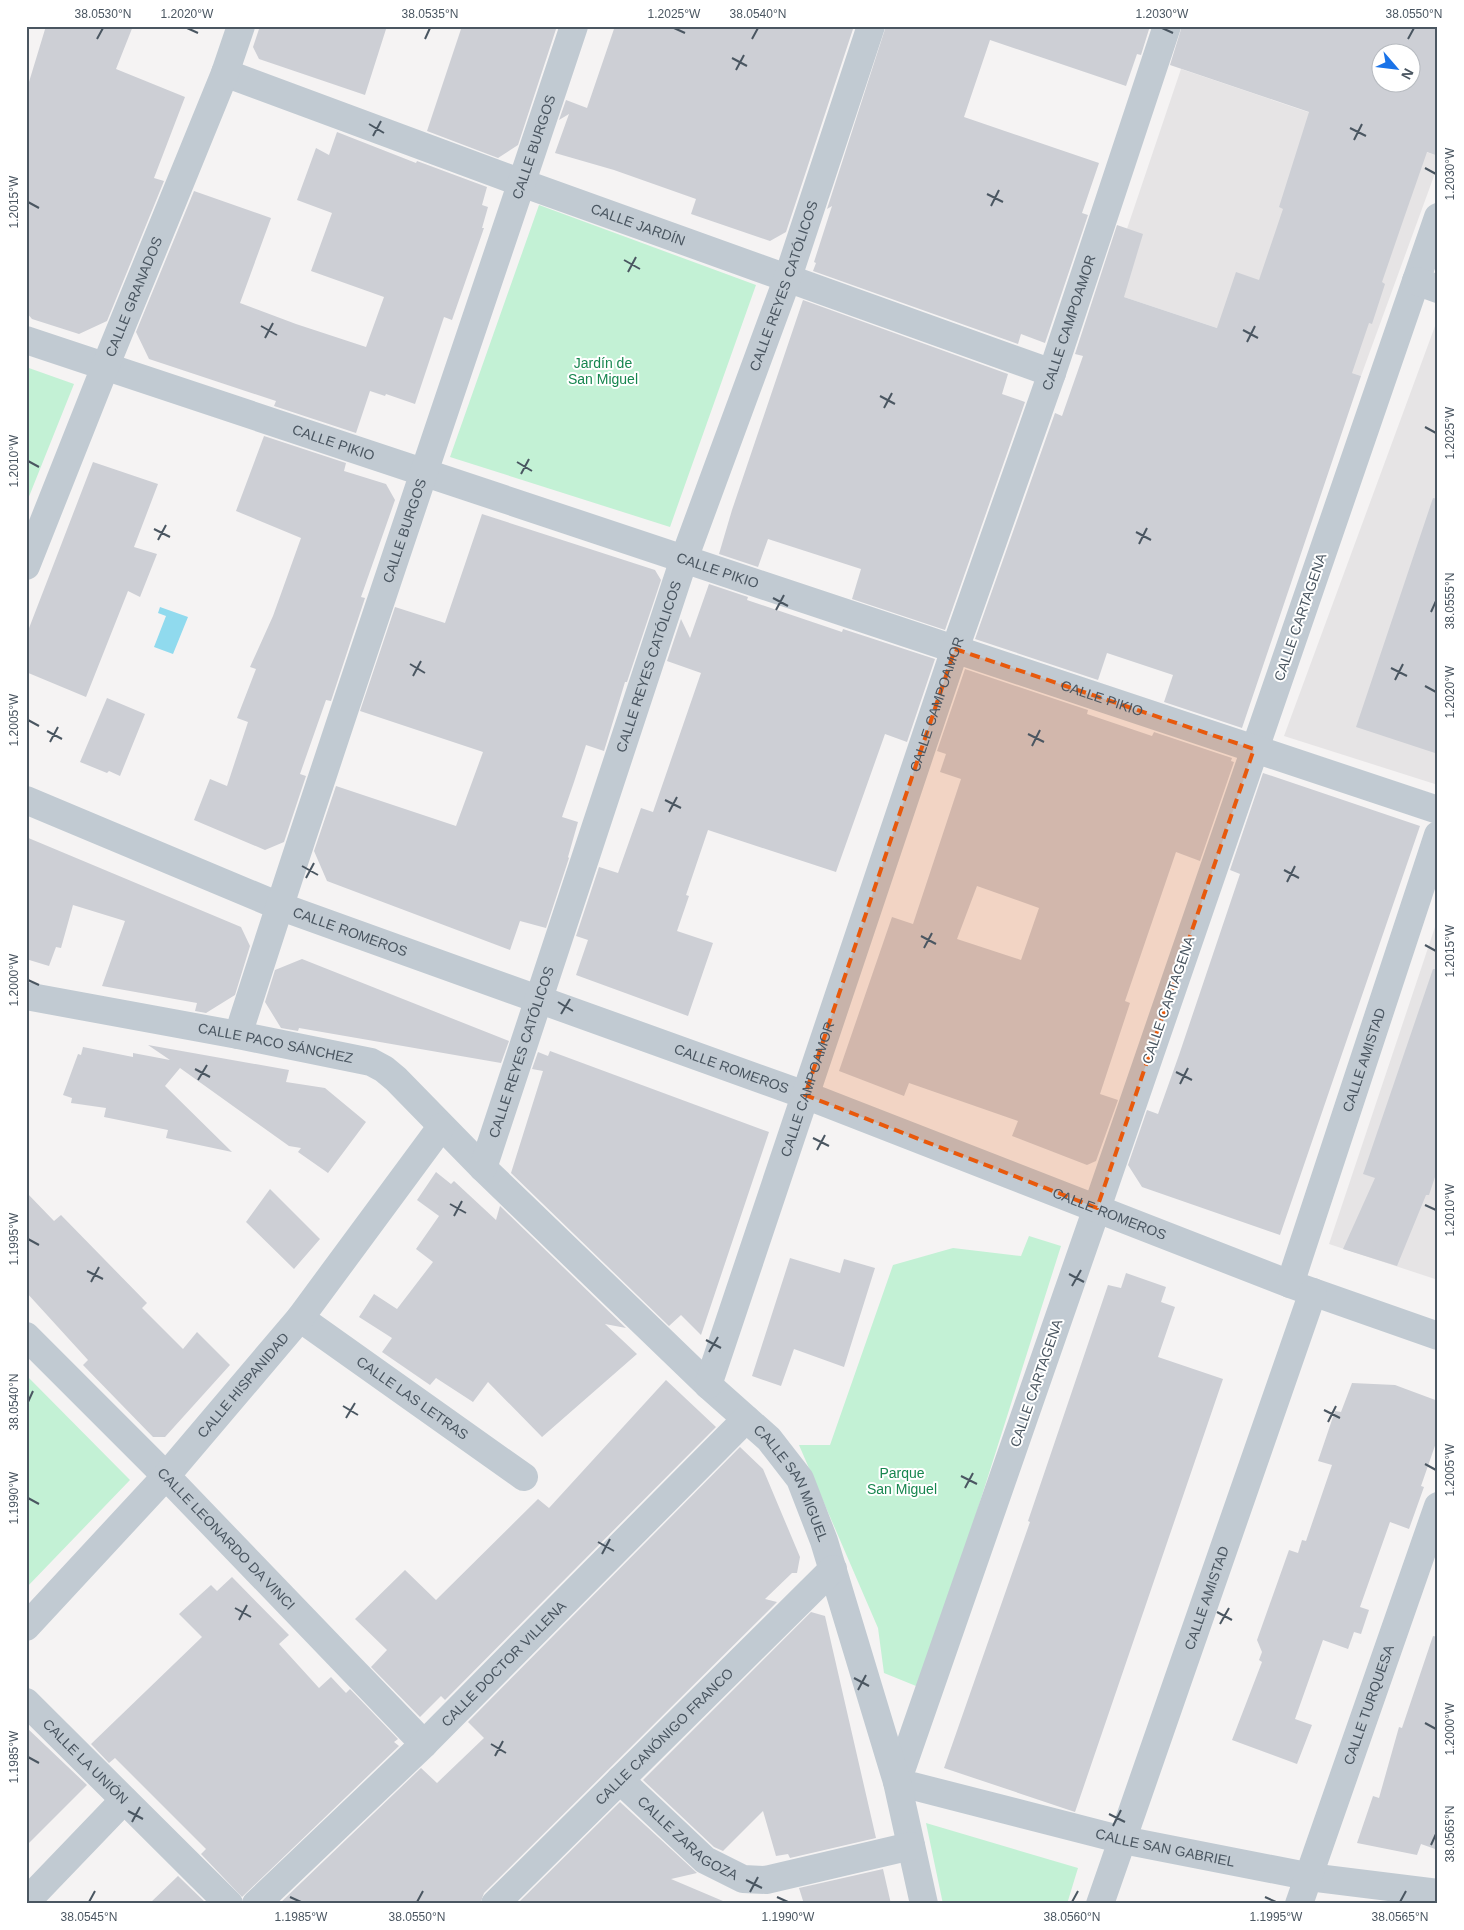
<svg xmlns="http://www.w3.org/2000/svg" width="1464" height="1930" font-family="Helvetica,sans-serif">
<style>
.education{fill:#e6e4e5}
.green{fill:#c3f1d5}
.water{fill:#90daee}
.building{fill:#cdcfd5;fill-rule:evenodd}
.lines{fill:none;stroke-linecap:round;stroke-linejoin:round}
.minor{stroke:#c1cad2;stroke-width:28}
.marked{fill:#e8590c;fill-opacity:0.2;stroke:#e8590c;stroke-width:4;stroke-dasharray:10 6;stroke-linejoin:round}
.ticks{fill:none;stroke:#4a5661;stroke-width:2}
.labels{text-anchor:middle;dominant-baseline:central;stroke-width:4;stroke-linejoin:round;paint-order:stroke}
.street-label{font-size:14px;fill:#4a5661;stroke:#fff}
.park-label{font-size:14px;fill:#17864f;stroke:#fff}
.neatline{fill:none;stroke:#4a5661;stroke-width:2}
.ticks-label{font-size:12px;text-anchor:middle;fill:#4a5661}
</style>
<rect width="100%" height="100%" fill="#f5f3f3"/>
<path class="education" d="M1181,69L1438,156V165L1361,376L1106,291Z
M1438,318V785L1284,736Z
M1438,918V1280L1329,1244Z"/>
<path class="green" d="M539,205L756,285L670,527L450,457Z
M26,367L74,384L26,504Z
M1029,1236L1061,1246L921,1688L884,1673L878,1628L799,1445H830L893,1265L953,1248L1021,1256Z
M26,1375L130,1480L26,1588Z
M926,1823L1078,1868L1067,1904H943Z"/>
<path class="water" d="M160,607L188,617L173,654L154,647L166,616L158,613Z"/>
<path class="building" d="M46,26H133L116,69L185,97L154,178L164,181L107,321L79,334L32,319L26,312V179L29,82Z
M260,26H387L365,95L259,59L253,47Z
M462,26H557L518,145L498,158L427,131Z
M615,26H854L786,232L770,241L691,214L696,199L614,170L555,153L569,114L559,120L566,100L587,108Z
M886,26H1150L1141,55L1137,54L1126,86L990,40L964,117L1099,163L1082,213L1088,215L1045,343L1021,334L1018,344L813,271L816,263L814,262L832,206L827,209Z
M1182,26H1438V156L1427,152L1404,218L1382,282L1385,284L1372,324L1369,323L1352,373L1361,376L1242,728L1164,702L1173,675L1107,653L1098,680L975,639L1055,413L1062,416L1083,356L1075,354L1117,225L1143,234L1124,297L1217,328L1236,272L1259,280L1283,209L1279,207L1309,112L1170,65ZM1382,52H1412V82H1382Z
M337,132L416,163L417,161L487,187L482,205L488,207L482,228H484L452,320L444,317L415,404L386,394L385,396L370,391L356,433L274,406L276,401L149,359L136,332L194,191L271,218L240,303L296,324L366,347L384,297L311,271L332,213L297,200L316,148L329,155Z
M803,300L1008,374L1002,394L1025,402L945,630L852,599L861,569L768,539L758,567L719,554L732,510Z
M264,436L346,463L344,471L386,484L395,500L361,597L365,598L331,701L326,700L300,774L306,776L284,842L265,850L194,820L210,779L227,786L248,722L237,718L256,669L250,667L273,616L301,538L236,511Z
M93,462L158,484L134,547L157,554L140,597L128,591L86,697L26,672V636Z
M1433,498L1438,499V754L1356,727Z
M482,514L655,570L661,580L627,682H625L604,751L586,745L574,782L562,817L578,822L568,857L569,858L546,928L520,921L510,950L327,881L314,851L336,786L456,826L483,752L360,711L395,607L445,623Z
M709,584L748,597L747,600L842,632L843,629L935,659L907,742L885,734L836,872L708,830L686,895L689,896L677,931L713,943L688,1016L576,975L588,940L576,936L599,867L618,873L641,808L653,812L701,673L667,661L681,619L690,638Z
M965,669L1088,710L1087,714L1152,736L1154,732L1232,758L1231,761L1234,762L1200,861L1176,852L1125,1001L1130,1003L1100,1094L1118,1100L1096,1161L1087,1165L1012,1136L1018,1121L909,1083L904,1096L839,1071L892,917L913,924L961,779L940,772L946,754L937,751ZM977,886L1039,908L1021,960L957,939Z
M107,698L145,714L120,776L109,771L107,773L80,762Z
M1263,773L1420,826L1280,1235L1142,1187L1128,1165L1147,1110L1158,1114L1179,1055L1240,874L1230,870Z
M26,837L241,927L250,946L235,995L206,1013L195,1011L197,1003L102,986L125,921L73,905L61,948L56,947L49,966L26,959Z
M302,959L509,1041L501,1063L299,1028L298,1031L281,1028L265,1002L275,970Z
M1433,969H1438V1168L1429,1195H1426L1397,1266L1343,1249L1375,1178L1363,1174Z
M148,1045L289,1070L286,1082L325,1088L366,1122L328,1173L298,1152L301,1148L289,1146L180,1068L165,1086L232,1152L166,1138L168,1130L104,1117L106,1108L71,1103L72,1098L63,1095L78,1054L81,1055L83,1047L133,1057V1053L170,1060Z
M550,1051L769,1132L701,1335L681,1315L669,1326L511,1173L543,1071L532,1069L538,1052L548,1056Z
M436,1172L451,1184L454,1181L496,1220L500,1206L626,1328L605,1324L637,1354L542,1437L488,1382L473,1402L436,1378L430,1385L382,1352L392,1338L359,1317L374,1294L397,1309L433,1262L416,1249L439,1216L417,1200Z
M270,1189L320,1239L294,1269L246,1222Z
M26,1192L54,1221L61,1215L147,1303L142,1308L183,1349L197,1332L230,1365L165,1437H153L83,1365L88,1360L26,1292Z
M790,1258L840,1273L844,1259L875,1268L844,1367L794,1349L781,1386L752,1376Z
M1126,1273L1166,1287L1161,1302L1175,1307L1158,1357L1223,1379L1075,1812L944,1768L1030,1522L1028,1521L1108,1285L1121,1288Z
M666,1380L716,1427L445,1700L441,1696L420,1717L371,1667L387,1650L355,1619L405,1570L436,1600L538,1499L549,1508Z
M1352,1383L1395,1385L1438,1401V1437L1421,1486L1424,1487L1409,1529L1390,1522L1360,1607L1369,1610L1361,1634L1354,1632L1348,1649L1323,1640L1295,1719L1312,1725L1297,1764L1232,1740L1262,1662L1259,1660L1262,1652L1257,1640L1289,1550L1298,1553L1302,1540L1306,1541L1332,1465L1318,1461L1335,1411L1341,1412Z
M740,1447L763,1469L800,1557L797,1573H792L765,1599L777,1602L484,1893L480,1904H279L421,1768L437,1783L484,1738L468,1722Z
M232,1577L289,1635L279,1644L319,1688L331,1677L346,1693L350,1689L398,1739L394,1742L399,1746L242,1897L201,1854L206,1849L115,1758L109,1763L91,1744L202,1637L179,1614L211,1585L217,1591Z
M811,1612L825,1616L876,1838L790,1858L788,1854L776,1856L763,1811L723,1851L714,1847L643,1780Z
M1433,1636L1438,1637V1850L1421,1844L1417,1855L1357,1843L1373,1796L1379,1798L1399,1727L1402,1728Z
M26,1727L87,1785L26,1846Z
M620,1802L697,1873L671,1879L730,1904H517Z
M883,1869L891,1904H804L799,1888Z
M178,1876L207,1904H149Z"/>
<g class="lines">
<g class="minor">
<path id="s1" d="M225,73L522,183L1052,373"/>
<path id="s2" d="M1438,217L1097,1208L897,1782L1123,1840L1317,1878L1438,1893"/>
<path d="M1416,281L1438,289"/>
<path id="s3" d="M26,340L1438,810"/>
<path id="s4" d="M26,566L105,367L225,73L241,26"/>
<path id="s5" d="M26,800L279,906L805,1095L1290,1284L1438,1336"/>
<path id="s6" d="M26,996L238,1035L371,1062L384,1069L396,1079L483,1168L708,1385L769,1439L800,1479L824,1541L897,1782L924,1904"/>
<path id="s7" d="M238,1035C346,697 462,363 574,26"/>
<path id="s8" d="M483,1168L684,559L788,277L871,26"/>
<path id="s9" d="M1290,1284L1438,835"/>
<path id="s10" d="M300,1318L524,1477"/>
<path id="s11" d="M26,1336L166,1476L424,1744"/>
<path id="s12" d="M708,1385L955,649L1052,373L1167,26"/>
<path id="s13" d="M26,1627L166,1476L300,1318L441,1127"/>
<path id="s14" d="M26,1702L229,1904"/>
<path id="s15" d="M620,1780L705,1860L743,1879L766,1880L911,1846"/>
<path d="M26,1902L124,1800"/>
<path id="s16" d="M256,1904L424,1744L746,1419"/>
<path id="s17" d="M495,1904L833,1569"/>
<path id="s18" d="M1100,1904L1313,1292"/>
<path id="s19" d="M1299,1904L1438,1506"/>
</g>
</g>
<path class="marked" d="M955,649L1254,749L1097,1208L805,1095Z"/>
<path class="ticks" d="M187,28L198,33M674,28L685,33M1162,28L1173,33M97,39L103,28M425,39L430,28M752,39L758,28M1408,39L1414,28M732,58L747,66M736,70L744,55M369,124L384,133M1350,128L1366,136M373,136L381,121M1354,140L1362,124M1425,168L1436,174M987,194L1003,202M28,202L39,208M991,206L999,190M624,260L640,269M628,272L636,257M261,326L277,335M1243,330L1258,338M265,338L273,323M1247,342L1255,326M880,396L895,404M884,408L892,393M1425,427L1436,433M28,461L39,467M517,462L532,471M521,474L529,459M154,529L170,537M1136,532L1151,540M158,540L166,525M1139,544L1147,528M773,598L788,606M776,610L784,595M1431,612L1436,601M410,664L425,673M1391,668L1407,676M413,676L421,661M1395,680L1403,664M1425,686L1436,692M28,720L39,726M47,731L62,739M1028,734L1044,742M50,742L58,727M1032,746L1040,730M665,800L681,808M669,812L677,797M302,866L318,875M1284,870L1299,878M306,878L314,863M1287,882L1295,866M921,936L936,944M1425,945L1436,951M924,948L932,933M28,980L39,985M558,1002L573,1011M561,1014L570,999M195,1069L210,1077M1176,1072L1192,1080M198,1080L207,1065M1180,1084L1188,1068M813,1138L829,1146M817,1150L825,1135M450,1204L466,1213M1425,1205L1436,1210M454,1216L462,1201M28,1239L39,1245M87,1271L103,1279M1069,1274L1084,1282M91,1282L99,1267M1072,1286L1081,1270M706,1340L721,1348M709,1352L718,1337M28,1402L33,1391M343,1406L358,1415M1324,1410L1340,1418M346,1418L355,1403M1328,1422L1336,1406M1425,1464L1436,1470M961,1476L977,1484M965,1488L973,1473M28,1498L39,1504M598,1542L614,1551M602,1554L610,1539M235,1608L251,1617M1217,1612L1232,1620M239,1620L247,1605M1220,1624L1229,1608M854,1678L869,1686M858,1690L866,1675M1425,1723L1436,1729M491,1744L506,1753M495,1756L503,1741M28,1757L39,1763M128,1811L143,1819M1109,1814L1125,1822M132,1822L140,1807M1113,1826L1121,1810M1431,1845L1436,1834M746,1880L762,1888M750,1892L758,1877M290,1897L301,1902M777,1897L788,1902M1265,1897L1276,1902M89,1902L95,1891M417,1902L423,1891M1072,1902L1078,1891M1400,1902L1406,1891"/>
<g class="labels">
<g class="street-label">
<text stroke="none"><textPath href="#s7" startOffset="936">CALLE BURGOS</textPath></text>
<text stroke="none"><textPath href="#s1" startOffset="440">CALLE JARDÍN</textPath></text>
<text stroke="none"><textPath href="#s8" startOffset="932">CALLE REYES CATÓLICOS</textPath></text>
<text stroke="none"><textPath href="#s4" startOffset="290">CALLE GRANADOS</textPath></text>
<text stroke="none"><textPath href="#s12" startOffset="1122">CALLE CAMPOAMOR</textPath></text>
<text stroke="none"><textPath href="#s3" startOffset="324">CALLE PIKIO</textPath></text>
<text stroke="none"><textPath href="#s7" startOffset="531">CALLE BURGOS</textPath></text>
<text stroke="none"><textPath href="#s3" startOffset="729">CALLE PIKIO</textPath></text>
<text transform="translate(1300 617) rotate(-71)">CALLE CARTAGENA</text>
<text stroke="none"><textPath href="#s8" startOffset="528">CALLE REYES CATÓLICOS</textPath></text>
<text stroke="none"><textPath href="#s3" startOffset="1134">CALLE PIKIO</textPath></text>
<text stroke="none"><textPath href="#s12" startOffset="718">CALLE CAMPOAMOR</textPath></text>
<text stroke="none"><textPath href="#s5" startOffset="350">CALLE ROMEROS</textPath></text>
<text transform="translate(1168 1000) rotate(-71)">CALLE CARTAGENA</text>
<text stroke="none"><textPath href="#s6" startOffset="254">CALLE PACO SÁNCHEZ</textPath></text>
<text stroke="none"><textPath href="#s8" startOffset="122">CALLE REYES CATÓLICOS</textPath></text>
<text stroke="none"><textPath href="#s9" startOffset="236">CALLE AMISTAD</textPath></text>
<text stroke="none"><textPath href="#s5" startOffset="755">CALLE ROMEROS</textPath></text>
<text stroke="none"><textPath href="#s12" startOffset="312">CALLE CAMPOAMOR</textPath></text>
<text stroke="none"><textPath href="#s5" startOffset="1160">CALLE ROMEROS</textPath></text>
<text transform="translate(1036 1383) rotate(-71)">CALLE CARTAGENA</text>
<text stroke="none"><textPath href="#s13" startOffset="325">CALLE HISPANIDAD</textPath></text>
<text stroke="none"><textPath href="#s10" startOffset="138">CALLE LAS LETRAS</textPath></text>
<text stroke="none"><textPath href="#s6" startOffset="950">CALLE SAN MIGUEL</textPath></text>
<text stroke="none"><textPath href="#s11" startOffset="285">CALLE LEONARDO DA VINCI</textPath></text>
<text stroke="none"><textPath href="#s18" startOffset="324">CALLE AMISTAD</textPath></text>
<text stroke="none"><textPath href="#s16" startOffset="345">CALLE DOCTOR VILLENA</textPath></text>
<text stroke="none"><textPath href="#s19" startOffset="211">CALLE TURQUESA</textPath></text>
<text stroke="none"><textPath href="#s17" startOffset="238">CALLE CANÓNIGO FRANCO</textPath></text>
<text stroke="none"><textPath href="#s14" startOffset="84">CALLE LA UNIÓN</textPath></text>
<text stroke="none"><textPath href="#s15" startOffset="90">CALLE ZARAGOZA</textPath></text>
<text stroke="none"><textPath href="#s2" startOffset="1932">CALLE SAN GABRIEL</textPath></text>
</g>
<g class="park-label">
<text x="603" y="363">Jardín de<tspan x="603" dy="16">San Miguel</tspan></text>
<text x="902" y="1473">Parque<tspan x="902" dy="16">San Miguel</tspan></text>
</g>
</g>
<rect width="1464" height="1930" fill="none" stroke="#ffffff" stroke-width="55"/>
<g transform="translate(1396 68) rotate(118)"><circle r="24" fill="#ffffff" stroke="#b7bbc0"/>
<path d="M0-4L9 19L0 12L-9 19Z" fill="#1a73e8"/>
<text y="-8" font-size="14" font-weight="bold" text-anchor="middle" fill="#4a5661">N</text>
</g>
<rect x="28" y="28" width="1408" height="1874" class="neatline"/>
<g class="ticks-label">
<text x="103" y="18">38.0530°N</text>
<text x="187" y="18">1.2020°W</text>
<text x="430" y="18">38.0535°N</text>
<text x="674" y="18">1.2025°W</text>
<text x="758" y="18">38.0540°N</text>
<text x="1162" y="18">1.2030°W</text>
<text x="1414" y="18">38.0550°N</text>
<text transform="translate(1450 174) rotate(-90)" y="4">1.2030°W</text>
<text transform="translate(14 202) rotate(-90)" y="4">1.2015°W</text>
<text transform="translate(1450 433) rotate(-90)" y="4">1.2025°W</text>
<text transform="translate(14 461) rotate(-90)" y="4">1.2010°W</text>
<text transform="translate(1450 601) rotate(-90)" y="4">38.0555°N</text>
<text transform="translate(1450 692) rotate(-90)" y="4">1.2020°W</text>
<text transform="translate(14 720) rotate(-90)" y="4">1.2005°W</text>
<text transform="translate(1450 951) rotate(-90)" y="4">1.2015°W</text>
<text transform="translate(14 980) rotate(-90)" y="4">1.2000°W</text>
<text transform="translate(1450 1210) rotate(-90)" y="4">1.2010°W</text>
<text transform="translate(14 1239) rotate(-90)" y="4">1.1995°W</text>
<text transform="translate(14 1402) rotate(-90)" y="4">38.0540°N</text>
<text transform="translate(1450 1470) rotate(-90)" y="4">1.2005°W</text>
<text transform="translate(14 1498) rotate(-90)" y="4">1.1990°W</text>
<text transform="translate(1450 1729) rotate(-90)" y="4">1.2000°W</text>
<text transform="translate(14 1757) rotate(-90)" y="4">1.1985°W</text>
<text transform="translate(1450 1834) rotate(-90)" y="4">38.0565°N</text>
<text x="89" y="1921">38.0545°N</text>
<text x="301" y="1921">1.1985°W</text>
<text x="417" y="1921">38.0550°N</text>
<text x="788" y="1921">1.1990°W</text>
<text x="1072" y="1921">38.0560°N</text>
<text x="1276" y="1921">1.1995°W</text>
<text x="1400" y="1921">38.0565°N</text>
</g>
</svg>
